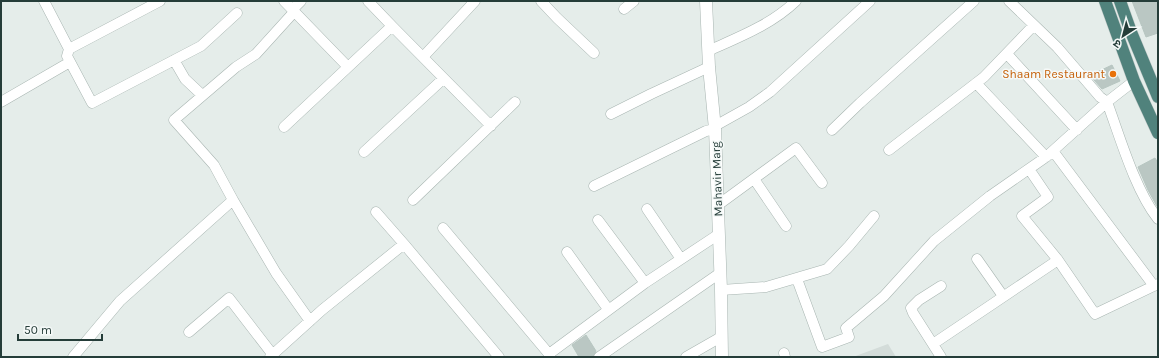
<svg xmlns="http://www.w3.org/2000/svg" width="1159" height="358" font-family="Karla,'Noto Sans Devanagari',sans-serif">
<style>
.built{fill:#d3dcd9}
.building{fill:#bac7c3;stroke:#b7c6c1}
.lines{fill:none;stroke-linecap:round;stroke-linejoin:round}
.minor-casing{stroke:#a8b5b1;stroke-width:11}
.tertiary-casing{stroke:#a8b5b1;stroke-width:13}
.trunk-casing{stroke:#c2c9c8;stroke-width:13}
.minor{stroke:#fff;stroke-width:10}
.tertiary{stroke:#fff;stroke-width:12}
.trunk{stroke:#50827c;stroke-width:12}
.food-dot{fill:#e8710a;stroke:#f5f9f8;stroke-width:1.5}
.labels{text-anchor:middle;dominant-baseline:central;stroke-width:3;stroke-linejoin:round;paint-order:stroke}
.food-label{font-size:12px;fill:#c56008;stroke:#f5f9f8;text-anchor:end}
.street-label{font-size:12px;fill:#253d39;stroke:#f5f9f8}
</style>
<rect width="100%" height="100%" fill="#e5edea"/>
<path class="built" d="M888,344L896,357H853Z"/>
<path class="building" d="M1132,1H1158V33L1146,37Z
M1112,65L1120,81L1102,89L1094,80L1091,75Z
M1155,158L1158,163V208L1148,190L1138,167Z
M586,335L596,351L593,357H579L572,345Z"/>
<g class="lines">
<defs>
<path id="minor" d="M44,1L69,49L67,56L92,103L201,46L237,13
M284,1L348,67
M368,1L392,26
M541,1L557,18L594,53
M1009,1L1057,47L1100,97L1107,102C1120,137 1135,190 1158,219
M624,9L634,1
M292,10L301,1
M69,49L160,1
M708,51C739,37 771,25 796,1
M1007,54L1077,130
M423,57L475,1
M174,60L185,79L202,95
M976,83L1046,157
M1,102L70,62
M611,114L651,94L709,67
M715,126L749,107L770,92L870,1
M284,127L392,26L491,126
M832,130L860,103L974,1
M889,150L984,77L1034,25
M1053,151L1154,286
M364,152L443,79
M1029,169L1048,197L1022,216L1058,260L1095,314L1158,284
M754,179L786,226
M594,186L706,131L715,129
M233,200L214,165L174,120L236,67L256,54L294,12
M413,200L515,102
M718,205L796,148L822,183
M647,209L681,259
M376,212L404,244
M598,220L645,283
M443,228L549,354L645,283L719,234
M567,252L608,309
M977,259L1003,296
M797,279L822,347L849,337L846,328L884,296L934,241L990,196L1046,157L1107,102L1134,81
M941,286L919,300L911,308L913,313L941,357
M721,290L766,287L827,269L849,246L874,216
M189,332L229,298L273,355
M933,344L1058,260
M784,353L785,357
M73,357L120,301L233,200L276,273L310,321
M270,357L322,310L404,244L499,357
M599,357L720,273
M686,357L721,337"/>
<path id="tertiary" d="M706,1L709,67L715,129L721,290L722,357"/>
<path id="trunk" d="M1105,1L1134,81L1158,133
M1120,1L1131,32L1158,97"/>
</defs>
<use href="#minor" class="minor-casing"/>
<use href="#tertiary" class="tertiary-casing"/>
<use href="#trunk" class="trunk-casing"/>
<use href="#minor" class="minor"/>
<use href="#tertiary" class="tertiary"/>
<use href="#trunk" class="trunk"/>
</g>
<circle class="food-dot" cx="1113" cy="74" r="4"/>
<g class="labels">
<g class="food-label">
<text x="1105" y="74">Shaam Restaurant</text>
</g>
<g class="street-label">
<text transform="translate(717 179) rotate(-92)">Mahavir Marg</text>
</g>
</g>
<rect width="1159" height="358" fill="none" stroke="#253d39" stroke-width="4"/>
<g transform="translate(1123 36) rotate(216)" stroke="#f5f9f8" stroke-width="3" paint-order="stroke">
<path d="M0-3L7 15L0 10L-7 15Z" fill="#253d39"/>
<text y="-6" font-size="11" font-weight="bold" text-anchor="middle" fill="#253d39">उ</text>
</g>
<path d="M18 334v6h84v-6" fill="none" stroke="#253d39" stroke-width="2"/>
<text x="24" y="334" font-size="12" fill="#253d39" stroke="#f5f9f8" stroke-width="3" paint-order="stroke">50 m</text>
</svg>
